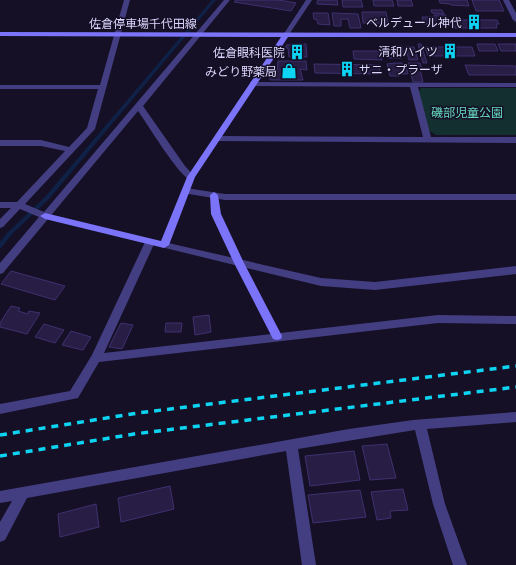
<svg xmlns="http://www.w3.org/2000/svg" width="516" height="565" font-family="'IBM Plex Sans','Noto Sans JP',sans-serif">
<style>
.green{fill:#142f2f}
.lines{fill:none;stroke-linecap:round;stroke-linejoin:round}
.stream{fill:#0f2146;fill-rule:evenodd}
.building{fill:#271d45;stroke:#3f3170}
.street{fill:#433e82;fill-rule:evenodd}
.secondary{fill:#7b73f8;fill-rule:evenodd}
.rail{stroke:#0dd4f2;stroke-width:3.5;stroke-dasharray:7 6;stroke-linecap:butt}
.labels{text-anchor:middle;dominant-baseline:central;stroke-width:3;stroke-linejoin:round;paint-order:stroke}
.far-poi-label{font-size:12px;fill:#dcd7fd;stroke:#151025;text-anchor:end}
.far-street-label{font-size:12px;fill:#dcd7fd;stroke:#151025}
.far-park-label{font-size:12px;fill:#66dac1;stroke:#151025}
</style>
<rect width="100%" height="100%" fill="#151025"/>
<path class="green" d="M421,88H516V135H436L428,130L418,93Z"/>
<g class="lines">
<path class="stream" d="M212,0H216L49,199L11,235L2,247L0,248V242L7,233L45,197Z"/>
</g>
<path class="building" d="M236,0H279L296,3L291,11L234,2Z
M320,0H337L338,5L317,4V1Z
M342,0H361L363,7H343Z
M373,0H392L394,6H374Z
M397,0H411L413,6H398Z
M439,0H467L469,6L451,5L450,4L440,3Z
M472,0H499L504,11H476Z
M431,10H442L444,14L432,13Z
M362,12H386L388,23H363Z
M313,13H328L330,25L318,24L317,20L314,19Z
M332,13L358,14L361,28H350L348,19H341V26H334Z
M434,15H446L449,24H424L422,17H434Z
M450,20H497L499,24H496L497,28H452Z
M290,44H306L307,57H289L288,48H286V45H290Z
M418,44H421L427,63H423Z
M477,44H495L498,51H479Z
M498,44H516V51H501Z
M388,46H402L404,56H400L401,58H389V56H385L384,48H389Z
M405,47H414L418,60H409Z
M425,47H472L475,56H428Z
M353,51H381L382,60L354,59Z
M278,61H306L307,70L300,69L303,80H270V73H277Z
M395,63H402L403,66H406L408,74H398L399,76H390L387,64Z
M408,63H420L422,69H420L423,82H413Z
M314,64L379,65L380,74L315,73Z
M465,65L516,66V75H469Z
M11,271L65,286L55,300L1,284Z
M11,306L20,308L18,311L28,314L29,311L40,313L27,334L0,327V323Z
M209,315L211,332L195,335L193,317Z
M121,323L133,325L122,349L109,347Z
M166,323H182L181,332H165Z
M44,324L64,330L55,343L35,337Z
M71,331L91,337L83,350L62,345Z
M387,444L396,478L370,480L362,446Z
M354,451L360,480L310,486L305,456Z
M170,486L174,509L121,522L118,498Z
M403,489L408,510L390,511L391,518L377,520L371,492Z
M360,490L366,517L313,523L308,495Z
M96,504L99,527L60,537L58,514Z"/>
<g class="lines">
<path class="street" d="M124,0H130L95,129L25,204L44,212L224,0H230L143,106L185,166L195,177L191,180C179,177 147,123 138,111L3,273L0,274V263L39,217L20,209L3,227L0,228V219L11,208H0V202H17L65,151L41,146H0V140H41L69,147L87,128L98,89H0V85H100Z
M306,0H312L288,36H284L283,35Z
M503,0H509L516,13V22L513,20Z
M250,82L516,83V87H418L431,137H516V143L214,141L213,139L217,136L423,137L410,87L253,86H250Z
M186,188L225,194H516V200H225L183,193L182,191L183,189Z
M150,239L155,242L104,353L438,315L516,316V324L438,323L99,362L78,398L0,414V404L70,391L92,355L145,242Z
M164,242L321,278L375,282L516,266V274L375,290L321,286L161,247L159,245Z
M516,412V422L427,429L445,504L467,565H453L433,504L415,430L298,449L316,565H302L286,451L27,498L5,540L0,542V522L12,501L0,503V491L349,429L413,420Z"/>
<path class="secondary" d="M0,32L516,33V37H288L195,177L169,245L164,248L45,219L40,216L45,213L161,241L187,177L281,37L0,36Z
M214,192L218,195L221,214L244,263L282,336L281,339L277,340L273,339L234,263L211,214L210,195Z"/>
<path class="rail" d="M0,435L138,413L516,366
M0,456L134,434L516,387"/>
</g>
<defs>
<symbol id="building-bare" viewBox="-9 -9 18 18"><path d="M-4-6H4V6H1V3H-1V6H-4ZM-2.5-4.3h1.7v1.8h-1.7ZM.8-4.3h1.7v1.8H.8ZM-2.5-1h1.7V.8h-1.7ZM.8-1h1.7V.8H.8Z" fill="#0dd4f2" stroke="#151025" stroke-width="2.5" paint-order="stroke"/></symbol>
<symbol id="shop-bare" viewBox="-9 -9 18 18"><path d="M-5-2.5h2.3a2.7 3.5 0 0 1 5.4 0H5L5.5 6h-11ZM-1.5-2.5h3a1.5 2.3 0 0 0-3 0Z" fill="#0dd4f2" stroke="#151025" stroke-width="2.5" paint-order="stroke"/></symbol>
</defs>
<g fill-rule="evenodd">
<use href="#building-bare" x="463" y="11" width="22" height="22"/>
<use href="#building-bare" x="439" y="40" width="22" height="22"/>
<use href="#building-bare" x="286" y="41" width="22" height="22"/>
<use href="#building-bare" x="336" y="58" width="22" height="22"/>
<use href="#shop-bare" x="278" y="60" width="22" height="22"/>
</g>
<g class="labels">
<g class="far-poi-label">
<text x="462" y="22">ベルデュール神代</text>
<text x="438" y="51">清和ハイツ</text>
<text x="285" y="52">佐倉眼科医院</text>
<text x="359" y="69" text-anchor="start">サニ・プラーザ</text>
<text x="277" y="71">みどり野薬局</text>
</g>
<g class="far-street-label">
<text x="143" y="23">佐倉停車場千代田線</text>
</g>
<g class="far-park-label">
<text x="467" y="112">磯部児童公園</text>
</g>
</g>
</svg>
